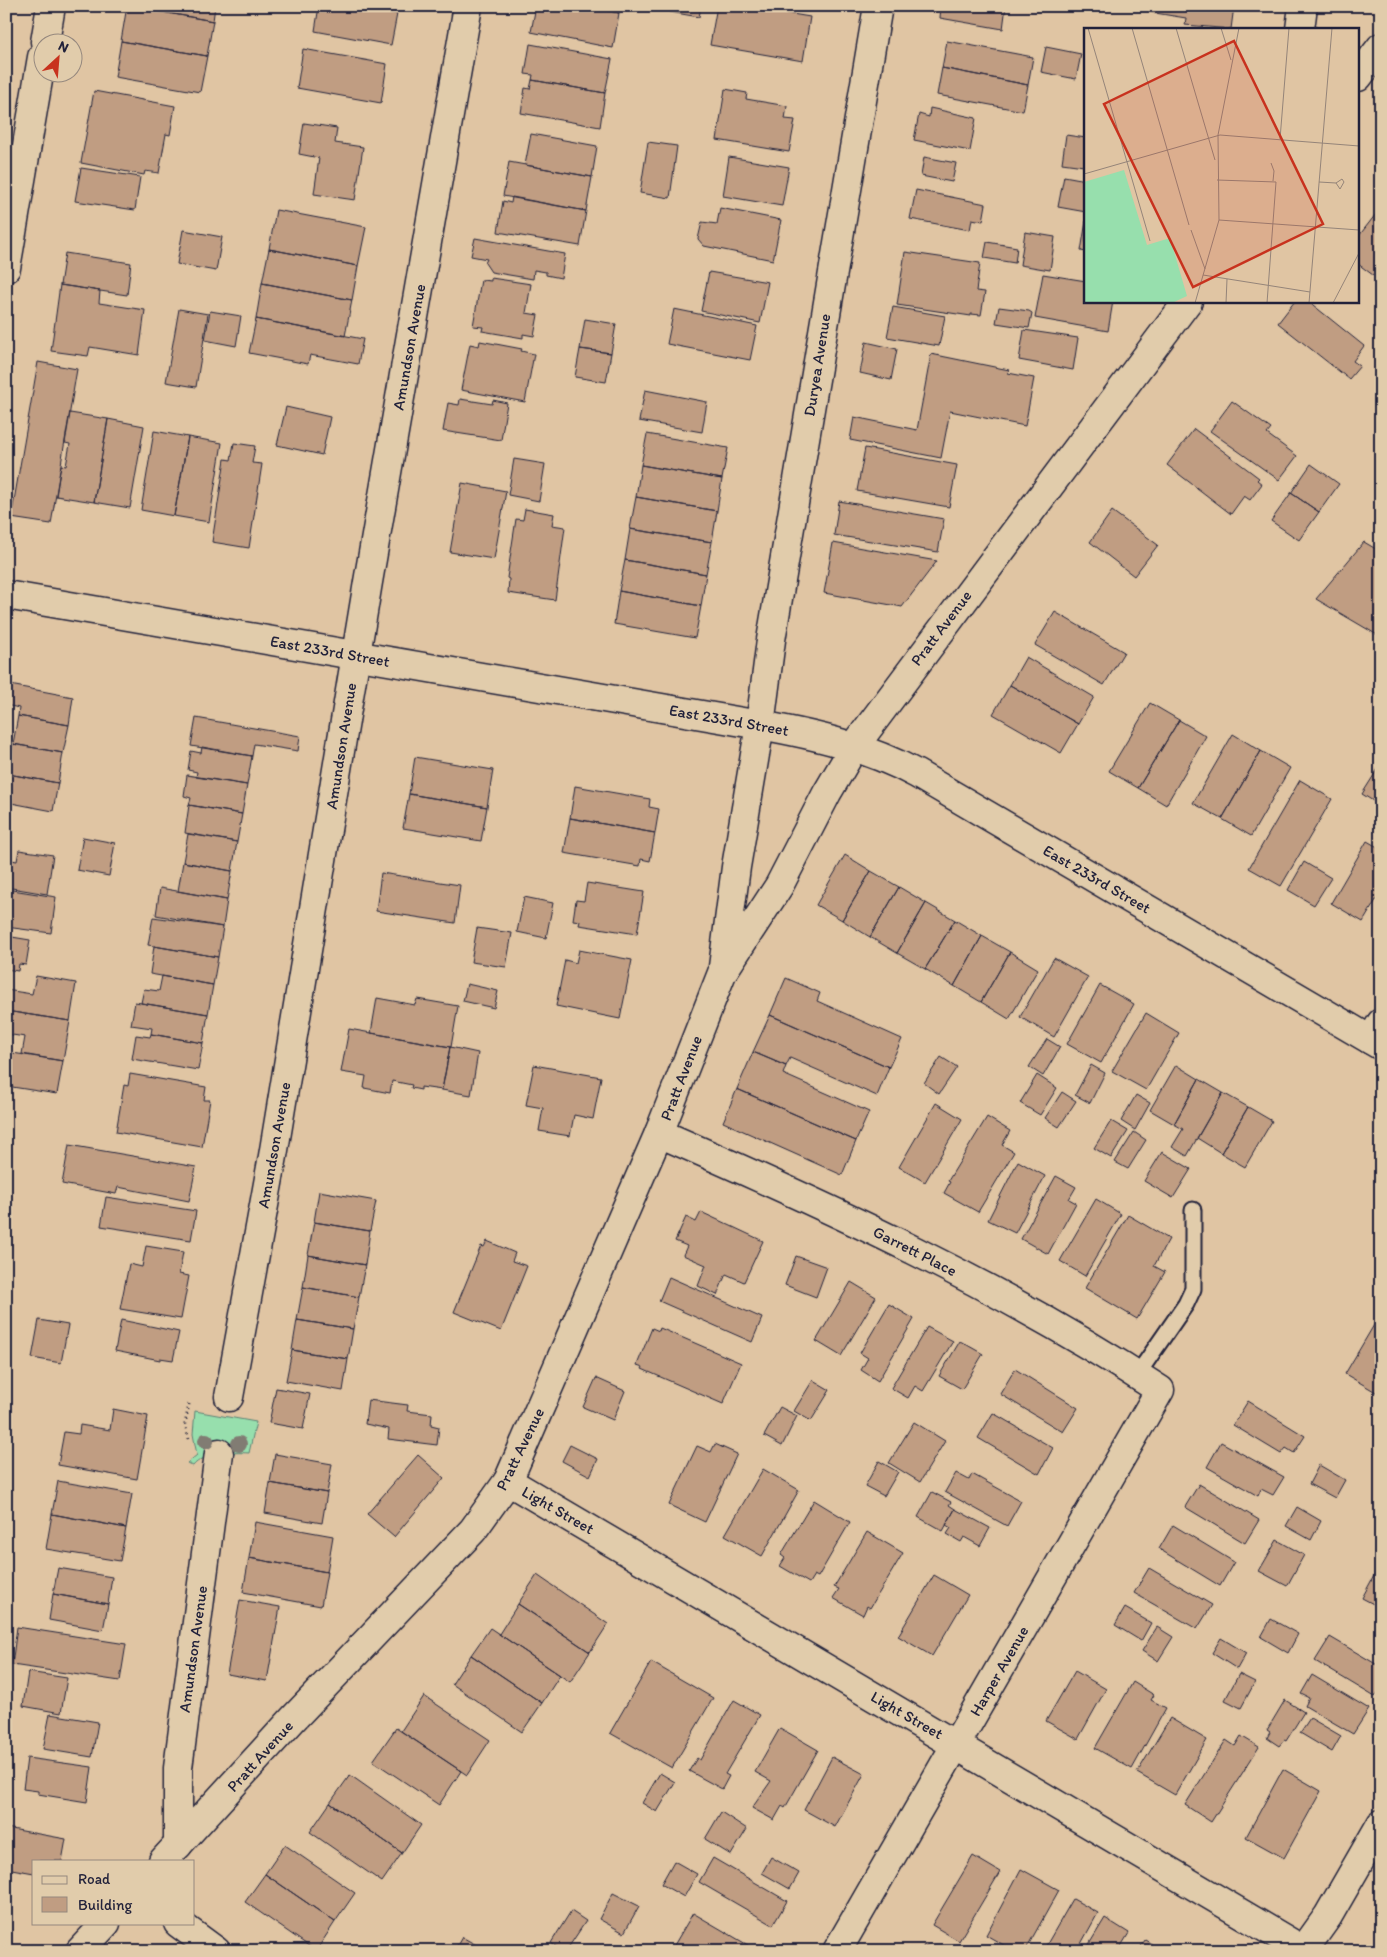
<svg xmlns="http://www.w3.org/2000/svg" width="1387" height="1957" font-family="Itim,sans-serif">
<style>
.green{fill:#97dfad;stroke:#5c8074}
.building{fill:#c09d82;stroke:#22223b}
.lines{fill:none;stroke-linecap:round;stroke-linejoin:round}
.service-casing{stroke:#22223b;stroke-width:19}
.minor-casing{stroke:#22223b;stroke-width:31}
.tertiary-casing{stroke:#22223b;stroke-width:31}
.primary-casing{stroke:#22223b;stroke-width:31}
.path{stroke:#22223b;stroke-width:3;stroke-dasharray:1 4;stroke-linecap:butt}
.service{stroke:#e1ccab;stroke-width:15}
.minor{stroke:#e1ccab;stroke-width:28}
.tertiary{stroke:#e1ccab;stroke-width:28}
.primary{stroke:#e1ccab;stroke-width:28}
.tree{fill:#817b73}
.labels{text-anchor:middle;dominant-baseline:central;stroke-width:4;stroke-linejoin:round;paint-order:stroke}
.street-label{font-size:16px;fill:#22223b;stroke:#e1ccab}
.inset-road{fill:none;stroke:#948479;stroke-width:1}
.view{fill:#c8321e;fill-opacity:0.15;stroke:#c8321e;stroke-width:2.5}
.inset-edge{fill:none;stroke:#22223b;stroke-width:2.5}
</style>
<rect width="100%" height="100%" fill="#e0c5a3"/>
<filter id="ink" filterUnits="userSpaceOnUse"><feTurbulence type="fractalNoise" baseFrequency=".02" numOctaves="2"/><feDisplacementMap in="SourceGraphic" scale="10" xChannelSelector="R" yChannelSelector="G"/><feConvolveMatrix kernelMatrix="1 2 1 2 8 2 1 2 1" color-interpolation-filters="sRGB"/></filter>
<g filter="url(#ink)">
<path class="green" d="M195,1411L256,1422L249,1453C233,1452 203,1453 193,1466L187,1463L197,1455L193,1434Z"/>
<path class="building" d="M127,6L213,21L207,56L121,41Z
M129,6H215L213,21Z
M319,6H353L397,14L391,45L315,31Z
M536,6H585L619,13L613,48L531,32Z
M585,6H620L619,13Z
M671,6H701L699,17L670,12Z
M717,6H744L810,17L803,61L710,45Z
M817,6H837V10Z
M941,6H1006L1003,29L940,18Z
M1150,6H1234L1231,29L1185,25L1186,18L1149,12Z
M121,41L207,56L200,92L115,77Z
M947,41L1033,57L1028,85L942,68Z
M530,44L612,59L605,93L532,80L533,75L525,74Z
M1046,47L1081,54L1076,79L1041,72Z
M303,49L387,64L381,103L297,88Z
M942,68L1028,85L1023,111L937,95Z
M532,80L605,93L600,127L521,113L525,88L530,89Z
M725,89L747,93L746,99L787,106L785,119L795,120L789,152L717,140Z
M94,91L175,106L170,135L166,134L159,173L145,171L144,175L81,163Z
M930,108L976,118L970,151L914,140L919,114L929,117Z
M304,123L337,128L335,143L363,147L355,200L314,194L319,158L299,154Z
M531,134L597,146L592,177L525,165Z
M1066,135L1086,138L1084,166L1062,163Z
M648,142L677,146L670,198L640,193Z
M729,157L789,167L782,206L723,196Z
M924,157L956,163L952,182L921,176Z
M509,162L592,177L586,211L503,196Z
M81,168L140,177L135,210L75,201Z
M1064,176L1086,180V212L1058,207Z
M916,190L986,204L983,221L972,219L970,230L910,219Z
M512,197L586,211L580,246L498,232L503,201L511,203Z
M720,208L781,220L773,260L704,246L698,239L702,222L717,224Z
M276,210L366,227L358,266L269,249Z
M1376,214L1381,218V281L1358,264V237Z
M1086,221V252L1081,251Z
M183,230L222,237L216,271L177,264Z
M1025,232L1055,237L1050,270L1020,265Z
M475,238L565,254L561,278L546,275V272L534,270L533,279L491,272L485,263L487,259L471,256Z
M987,242L1017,247L1015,263L984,258Z
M269,249L358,266L352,300L262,283Z
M905,252L980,263L976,291L985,292L981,315L971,314V316L897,305Z
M65,253L131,263L127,295L60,285Z
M709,272L768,282L760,323L701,311Z
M1043,274L1086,281V301H1113L1108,331L1035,318Z
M491,278L531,284L526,313L538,315L534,336L523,334V338L482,331L483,327L473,326L481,280L491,281Z
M262,283L352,300L345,336L256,319Z
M60,285L100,291L99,303L145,310L139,355L90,347L88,356L51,351Z
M1295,301L1306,303L1308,301L1364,346L1353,361L1360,366L1349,379L1278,323Z
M893,307L945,316L939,346L887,337Z
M999,307L1029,311L1032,313L1029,328L996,323Z
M179,309L208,314L196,387L166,382Z
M674,309L757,326L750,360L667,344Z
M210,311L241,316L236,346L205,340Z
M256,319L363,339L358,364L310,355L308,364L249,353Z
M585,319L616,324L611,353L580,349Z
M1024,330L1078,338L1073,370L1019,360Z
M480,341L522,349L521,351L534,354L525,402L461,390L470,344L479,346Z
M866,342L897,349L891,380L860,373Z
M580,349L611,353L606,382L575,377Z
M931,354L1009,370L1008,373L1034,378L1025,426L950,411L941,458L850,440L854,417L917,430Z
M38,362L77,369L51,524L11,518Z
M645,390L707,402L702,432L639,421Z
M460,399L492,404L493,400L507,403L501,440L443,431L448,403L459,405Z
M1232,401L1271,429L1267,434L1297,456L1279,480L1210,431Z
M286,407L330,417L322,455L277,445Z
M70,413L108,419L94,502L56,496L61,465L66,466L70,444L65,443Z
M108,419L144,426L130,508L94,502Z
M1194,429L1259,478L1257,480L1262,484L1250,500L1244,496L1231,514L1167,465Z
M154,431L188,437L174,516L141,510Z
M647,434L728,448L722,479L641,465Z
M188,437L222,443L209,522L174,516Z
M234,443L255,446L252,463L262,464L249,548L212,542L225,459L231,460Z
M865,448L957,465L949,507L857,491Z
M514,459L545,464L539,501L508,495Z
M1311,464L1339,484L1319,512L1291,493Z
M641,465L722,479L717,511L636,497Z
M462,483L506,491L494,559L450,552Z
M1291,493L1319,512L1299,540L1271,521Z
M636,497L717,511L712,542L630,529Z
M839,501L944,519L938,552L834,535Z
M525,509L554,514L552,525L565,527L555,600L508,593L509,579L507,578L516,519L523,520Z
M1112,511L1158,545L1134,576L1090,542Z
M630,529L712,542L706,574L625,560Z
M1364,542L1381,552V633L1379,636L1316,599Z
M833,543L937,561L902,607L897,606L824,593Z
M625,560L706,574L701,606L619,591Z
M619,591L701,606L695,638L614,624Z
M1055,612L1124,652L1104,685L1035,645Z
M1026,657L1094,697L1078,724L1010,685Z
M6,676L12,677L10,685L73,697L69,725L18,716L19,708L6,705Z
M1010,685L1078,724L1061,753L993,714Z
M1150,703L1179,720L1138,788L1109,771Z
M18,716L69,725L63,753L13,744Z
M196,718L300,736L298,751L254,744L252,756L191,746Z
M1179,720L1206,736L1166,805L1138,788Z
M1233,734L1261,751L1222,819L1193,803Z
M13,744L63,753L58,783L8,774Z
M202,747L252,756L247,785L196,777L197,772L188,770L191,751L201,753Z
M1261,751L1290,768L1251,836L1222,819Z
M415,757L493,770L487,807L409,794Z
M1381,764V806L1362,794Z
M8,774L58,783L53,811L6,802Z
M187,775L247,785L242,814L189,805L191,798L184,796Z
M1300,780L1332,799L1281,886L1249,868Z
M575,786L650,799L649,807L659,809L655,833L570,818Z
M409,794L487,807L481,841L403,828Z
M189,805L242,814L237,842L185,833Z
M570,818L655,833L650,861L641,859L640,866L564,853Z
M188,834L237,842L232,871L183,862Z
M83,837L115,843L109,876L77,870Z
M1367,841L1381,849V896L1379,895L1363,922L1331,903Z
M19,850L53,855L47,894L6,887V859L17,861Z
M845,855L871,871L842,920L816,905Z
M183,862L232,871L227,900L178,891Z
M1304,862L1331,878L1314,905L1288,890Z
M871,871L899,887L870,937L842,920Z
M381,873L460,885L455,923L376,911Z
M587,883L644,892L637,934L579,925L580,921L573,920L576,900L584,901Z
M899,887L926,903L897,953L870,937Z
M160,888L227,900L223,927L156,915Z
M6,889L56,897L51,933L6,927Z
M524,897L553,903L546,938L517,932Z
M926,903L955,920L925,969L897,953Z
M153,917L223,927L218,957L148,945Z
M955,920L982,936L954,986L925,969Z
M477,928L512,933L506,967L471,962Z
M6,936L30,940L26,965L19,964L18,971L6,969Z
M982,936L1010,952L981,1002L954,986Z
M154,946L218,957L213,985L150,974Z
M579,950L632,960L620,1019L556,1006L565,960L576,963Z
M1010,952L1038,969L1009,1019L981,1002Z
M1054,958L1088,977L1054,1037L1020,1017Z
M36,976L76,983L70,1021L6,1011V990L32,994Z
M162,976L213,985L208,1014L141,1003L144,989L159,991Z
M786,978L820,993L817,1001L902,1039L889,1067L770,1015Z
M467,984L498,991L494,1008L463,1001Z
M1100,985L1134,1004L1101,1063L1067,1044Z
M377,998L415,1005L417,999L458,1006L451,1047L371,1033Z
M135,1002L208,1014L203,1043L151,1034L152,1028L131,1025Z
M6,1011L70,1021L63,1061L22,1054L25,1037L6,1034Z
M1146,1013L1179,1033L1146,1090L1112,1071Z
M770,1015L889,1067L877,1096L790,1058L786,1066L753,1052Z
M349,1029L450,1047L442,1090L421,1087V1090L411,1088L412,1085L392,1081L390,1093L364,1088L366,1076L341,1072Z
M151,1034L203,1043L198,1070L132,1059L136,1035L150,1037Z
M1047,1039L1060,1047L1043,1076L1029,1067Z
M450,1047L478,1053L471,1095L442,1090Z
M6,1052L63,1061L57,1094L6,1086Z
M753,1052L786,1066L783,1074L869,1112L856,1141L737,1089Z
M941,1057L957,1067L939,1094L924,1083Z
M534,1065L601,1077L593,1119L574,1115L570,1136L539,1131L543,1108L526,1105Z
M1091,1065L1105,1073L1090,1103L1075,1095Z
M1176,1065L1199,1079L1174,1124L1150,1110Z
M130,1074L206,1087L204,1100H210L202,1147L116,1132L124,1085L128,1086Z
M1037,1075L1057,1088L1040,1115L1020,1103Z
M1199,1079L1223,1093L1187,1156L1172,1147L1183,1129L1174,1124Z
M737,1089L856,1141L842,1175L723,1122Z
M1062,1092L1076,1101L1059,1127L1045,1118Z
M1223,1093L1248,1107L1221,1153L1197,1138Z
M1136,1095L1150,1103L1135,1130L1121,1121Z
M936,1103L962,1119L925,1182L899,1167Z
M1248,1107L1272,1121L1245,1167L1221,1153Z
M987,1117L1010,1131L1002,1145L1014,1152L978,1212L944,1193L950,1182L948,1181Z
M1111,1121L1128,1131L1111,1158L1094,1148Z
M1134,1132L1146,1140L1128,1169L1115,1162Z
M69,1145L196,1167L189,1201L118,1187L116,1194L62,1184Z
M1162,1152L1191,1169L1173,1198L1144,1181Z
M1018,1161L1045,1176L1015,1233L988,1220Z
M1056,1176L1076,1187L1069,1199L1076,1203L1048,1254L1021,1239Z
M319,1191L376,1201L370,1231L314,1222Z
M106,1197L196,1211L191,1240L101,1226Z
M1096,1199L1121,1214L1085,1276L1060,1261Z
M701,1212L763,1241L744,1282L726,1274L717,1295L698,1286L706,1265L683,1255L687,1246L675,1241L686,1217L696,1222Z
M1128,1215L1169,1239L1154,1266L1165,1272L1137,1319L1085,1288Z
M314,1222L370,1231L365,1265L308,1255Z
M487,1241L515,1253L512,1261L527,1266L501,1331L454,1312L481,1246L484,1247Z
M146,1246L183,1252L179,1274L189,1276L181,1319L120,1309L129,1264L142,1267Z
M308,1255L365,1265L359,1297L303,1287Z
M796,1256L827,1267L816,1297L785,1285Z
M669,1277L762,1318L752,1342L659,1301Z
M851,1282L876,1297L841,1356L816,1341Z
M303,1287L359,1297L353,1329L297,1320Z
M889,1304L914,1319L878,1381L861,1370L868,1358L860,1353Z
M1381,1313V1395L1345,1374Z
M39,1320L68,1325L61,1363L32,1358Z
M121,1320L179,1332L173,1360L160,1358V1360L115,1351Z
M297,1320L353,1329L348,1359L292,1350Z
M927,1327L953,1341L923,1391L915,1386L908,1398L891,1388Z
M652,1328L659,1331L660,1328L741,1363L723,1404L642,1369L643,1367L637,1365Z
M960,1341L983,1354L962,1389L939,1376Z
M292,1350L348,1359L343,1391L286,1381Z
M1015,1369L1078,1408L1063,1432L1000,1394Z
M596,1378L625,1391L613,1420L583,1407Z
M813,1380L830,1390L811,1421L794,1411Z
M276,1388L310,1394L303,1429L269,1423Z
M368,1400L408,1405L407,1411L432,1414L431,1425L439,1427L437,1445L388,1439L389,1429L365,1424Z
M1248,1401L1305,1436L1294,1453L1286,1448L1281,1454L1233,1425Z
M780,1407L797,1416L782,1446L764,1436Z
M113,1409L148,1416L137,1479L58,1465L64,1432L79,1434L80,1425L110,1430Z
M993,1413L1053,1448L1039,1474L978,1438Z
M914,1422L945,1441L920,1482L889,1463Z
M1221,1442L1284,1477L1273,1495L1261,1489L1258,1496L1207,1467Z
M715,1444L737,1454L705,1522L669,1505L697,1446L711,1452Z
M570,1445L598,1459L590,1476L562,1461Z
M275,1454L332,1464L327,1493L270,1483Z
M418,1455L444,1478L394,1537L367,1514Z
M879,1461L898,1472L884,1496L865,1486Z
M1319,1465L1345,1480L1335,1498L1309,1484Z
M763,1469L799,1490L762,1556L725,1535Z
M956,1473L969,1480L972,1474L1021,1501L1007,1526L945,1492Z
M58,1481L132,1494L126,1528L52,1514Z
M270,1483L327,1493L322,1523L265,1513Z
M1199,1484L1259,1520L1245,1543L1185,1507Z
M932,1492L951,1502L949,1505L955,1509L943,1531L918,1517Z
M814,1500L850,1522L818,1577L814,1575L809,1583L780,1566L785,1558L781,1555Z
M1297,1507L1321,1521L1311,1540L1286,1526Z
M955,1509L990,1528L980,1546L964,1537L961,1542L947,1534L951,1528L946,1525Z
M52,1514L126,1528L120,1561L46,1549Z
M255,1522L333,1536L327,1572L249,1558Z
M1173,1525L1234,1562L1220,1586L1159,1549Z
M867,1532L903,1553L870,1608L867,1606L863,1615L833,1598L839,1589L834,1587Z
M1277,1540L1304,1555L1287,1586L1259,1571Z
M1381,1542V1556L1374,1552Z
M249,1558L327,1572L321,1606L243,1592Z
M58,1568L112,1577L108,1604L53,1594Z
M1149,1568L1212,1605L1197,1629L1134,1593Z
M1376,1572L1381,1574V1608L1362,1598Z
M537,1575L608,1624L590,1652L518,1604Z
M934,1575L968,1595L932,1656L898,1636Z
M53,1594L108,1604L103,1630L49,1620Z
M240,1600L280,1607L267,1681L227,1674Z
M518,1604L590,1652L570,1682L499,1634Z
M1125,1608L1151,1623L1141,1641L1115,1625Z
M1271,1619L1298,1634L1288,1653L1261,1637Z
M17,1627L126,1644L120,1681L12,1665Z
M1157,1627L1173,1637L1158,1661L1142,1651Z
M490,1628L560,1675L542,1703L471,1655Z
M1330,1637L1381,1667V1688L1375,1697L1315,1661Z
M1221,1638L1246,1653L1237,1669L1212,1653Z
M471,1655L542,1703L522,1732L452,1684Z
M651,1662L713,1698L672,1768L610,1733Z
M1075,1671L1106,1689L1078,1739L1046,1721Z
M28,1672L67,1678L61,1713L23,1706Z
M1239,1674L1255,1682L1241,1708L1225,1700Z
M1312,1675L1369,1709L1353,1734L1305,1706L1309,1698L1301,1694Z
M1133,1682L1154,1695L1151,1700L1166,1708L1132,1769L1095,1748Z
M424,1696L490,1740L467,1775L401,1731Z
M734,1700L760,1715L725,1774L729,1776L722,1789L689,1771L697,1758L700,1760Z
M1285,1700L1304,1712L1286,1741L1284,1740L1279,1746L1267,1738L1270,1732L1267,1730Z
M50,1714L98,1722L92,1757L43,1749Z
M1170,1718L1207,1740L1175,1795L1137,1773Z
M1310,1718L1341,1736L1332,1752L1300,1733Z
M396,1728L461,1771L439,1805L373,1761Z
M780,1728L818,1750L785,1808L782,1806L774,1820L752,1808L771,1781L755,1772Z
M1241,1736L1259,1747L1211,1822L1185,1805L1226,1740L1235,1746Z
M832,1757L864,1774L835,1827L804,1810Z
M27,1758L92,1767L87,1802L38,1794V1791L23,1789Z
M1283,1769L1321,1791L1284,1858L1246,1837Z
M660,1773L675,1782L657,1812L642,1803Z
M350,1775L421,1825L402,1853L330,1803Z
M330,1803L402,1853L382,1882L310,1832Z
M721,1812L747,1829L731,1855L705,1839Z
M6,1828L66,1839L62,1861H34V1873L6,1868Z
M285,1845L355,1893L335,1922L265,1874Z
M973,1856L1000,1872L959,1941L932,1925Z
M771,1857L799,1873L790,1889L762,1873Z
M713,1858L787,1901L773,1925L699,1882Z
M674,1861L697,1874L684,1897L661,1884Z
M1021,1869L1059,1890L1025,1951H1014L986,1935Z
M265,1874L335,1922L316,1951L245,1902Z
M613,1893L639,1906L624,1933L599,1919Z
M1073,1899L1098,1913L1077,1951H1043Z
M571,1911L586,1921L566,1951H563L551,1943Z
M693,1913L758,1951H680L673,1947Z
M1105,1918L1129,1933L1118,1951H1085Z
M462,1937L487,1951H454Z
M1145,1940L1163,1951H1138Z
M924,1945L935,1951H921Z"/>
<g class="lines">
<defs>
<path id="service" d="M1137,1375L1186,1304L1193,1289V1210"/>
<path id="minor" d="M1300,29L1303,6
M45,42L51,6
M6,268L42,57
M760,725L771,640L878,6
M1371,1040L1381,1023
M659,1133C831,1208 1003,1287 1160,1390L837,1951
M229,1397L273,1156L368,582L468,6
M508,1481L1303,1950
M178,1845V1768L219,1453
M178,1923L216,1951"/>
<path id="tertiary" d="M1358,77L1381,47
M723,967L736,867L760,725
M163,1861L293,1719L473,1530L508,1481L659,1133L722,973L779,886L827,793L854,747L1188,301
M80,1951L106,1923
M1303,1951L1328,1916L1381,1824"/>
<path id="primary" d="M6,595L760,725C815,735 868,747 917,774L1381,1046"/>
</defs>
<use href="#service" class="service-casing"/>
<use href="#minor" class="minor-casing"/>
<use href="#tertiary" class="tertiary-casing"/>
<use href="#primary" class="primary-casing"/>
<path class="path" d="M189,1404L185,1424L189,1440"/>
<use href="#service" class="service"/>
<use href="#minor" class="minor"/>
<use href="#tertiary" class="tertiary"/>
<use href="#primary" class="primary"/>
</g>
<g class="tree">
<circle cx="206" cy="1441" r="8"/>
<circle cx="239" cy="1444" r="8"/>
</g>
</g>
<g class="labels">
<g class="street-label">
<text transform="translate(409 347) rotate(-80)">Amundson Avenue</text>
<text transform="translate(817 365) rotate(-81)">Duryea Avenue</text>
<text transform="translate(941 628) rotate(-53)">Pratt Avenue</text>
<text transform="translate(330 651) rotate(10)">East 233rd Street</text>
<text transform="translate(729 720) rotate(10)">East 233rd Street</text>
<text transform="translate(341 746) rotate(-81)">Amundson Avenue</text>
<text transform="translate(1097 879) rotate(30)">East 233rd Street</text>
<text transform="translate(681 1078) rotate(-69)">Pratt Avenue</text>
<text transform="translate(274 1145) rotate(-80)">Amundson Avenue</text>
<text transform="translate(915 1251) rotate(27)">Garrett Place</text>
<text transform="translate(520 1449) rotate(-64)">Pratt Avenue</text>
<text transform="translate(558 1510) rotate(30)">Light Street</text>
<text transform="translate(193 1649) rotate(-82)">Amundson Avenue</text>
<text transform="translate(999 1671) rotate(-60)">Harper Avenue</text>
<text transform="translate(907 1715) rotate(30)">Light Street</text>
<text transform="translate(260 1756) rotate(-48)">Pratt Avenue</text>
</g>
</g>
<g transform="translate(1084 28)">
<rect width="275" height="275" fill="#e0c5a3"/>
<path d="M40,142L63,217L86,210L103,268L88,275H0V154Z" fill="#97dfad"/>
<path class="inset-road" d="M4,0L66,213M48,0L105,197M92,0L131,132M137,0L147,32M196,111L205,0M187,135L190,143L189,153M0,146L136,107L275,118M133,152L192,154L183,275M235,154L252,155L258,151L260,154L256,161L252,155M135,192L275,202M107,202L121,241M119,247L226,264M111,275L135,192L134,107L155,0M142,275L143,251M225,275L248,0M249,275L275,225"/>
<path class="view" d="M150,13L239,196L109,259L20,76Z"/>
<rect width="275" height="275" class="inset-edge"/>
</g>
<rect width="1387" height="1957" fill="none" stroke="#e1ccab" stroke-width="25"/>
<rect x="12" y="12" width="1362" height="1932" fill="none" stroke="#22223b" stroke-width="2" filter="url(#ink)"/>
<rect x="32" y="1860" width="162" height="65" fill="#e1ccab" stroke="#95887e"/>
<rect x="42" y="1876" width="25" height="8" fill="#e1ccab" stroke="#95887e"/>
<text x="78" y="1884" font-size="15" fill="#22223b">Road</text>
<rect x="42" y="1897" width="25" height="15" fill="#c09d82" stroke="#95887e"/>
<text x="78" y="1910" font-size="15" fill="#22223b">Building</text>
<g transform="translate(58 58) rotate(26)"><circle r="24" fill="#e1ccab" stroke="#95887e"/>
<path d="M0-4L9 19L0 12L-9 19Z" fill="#c8321e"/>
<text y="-8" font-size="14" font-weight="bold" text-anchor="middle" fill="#22223b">N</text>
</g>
</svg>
